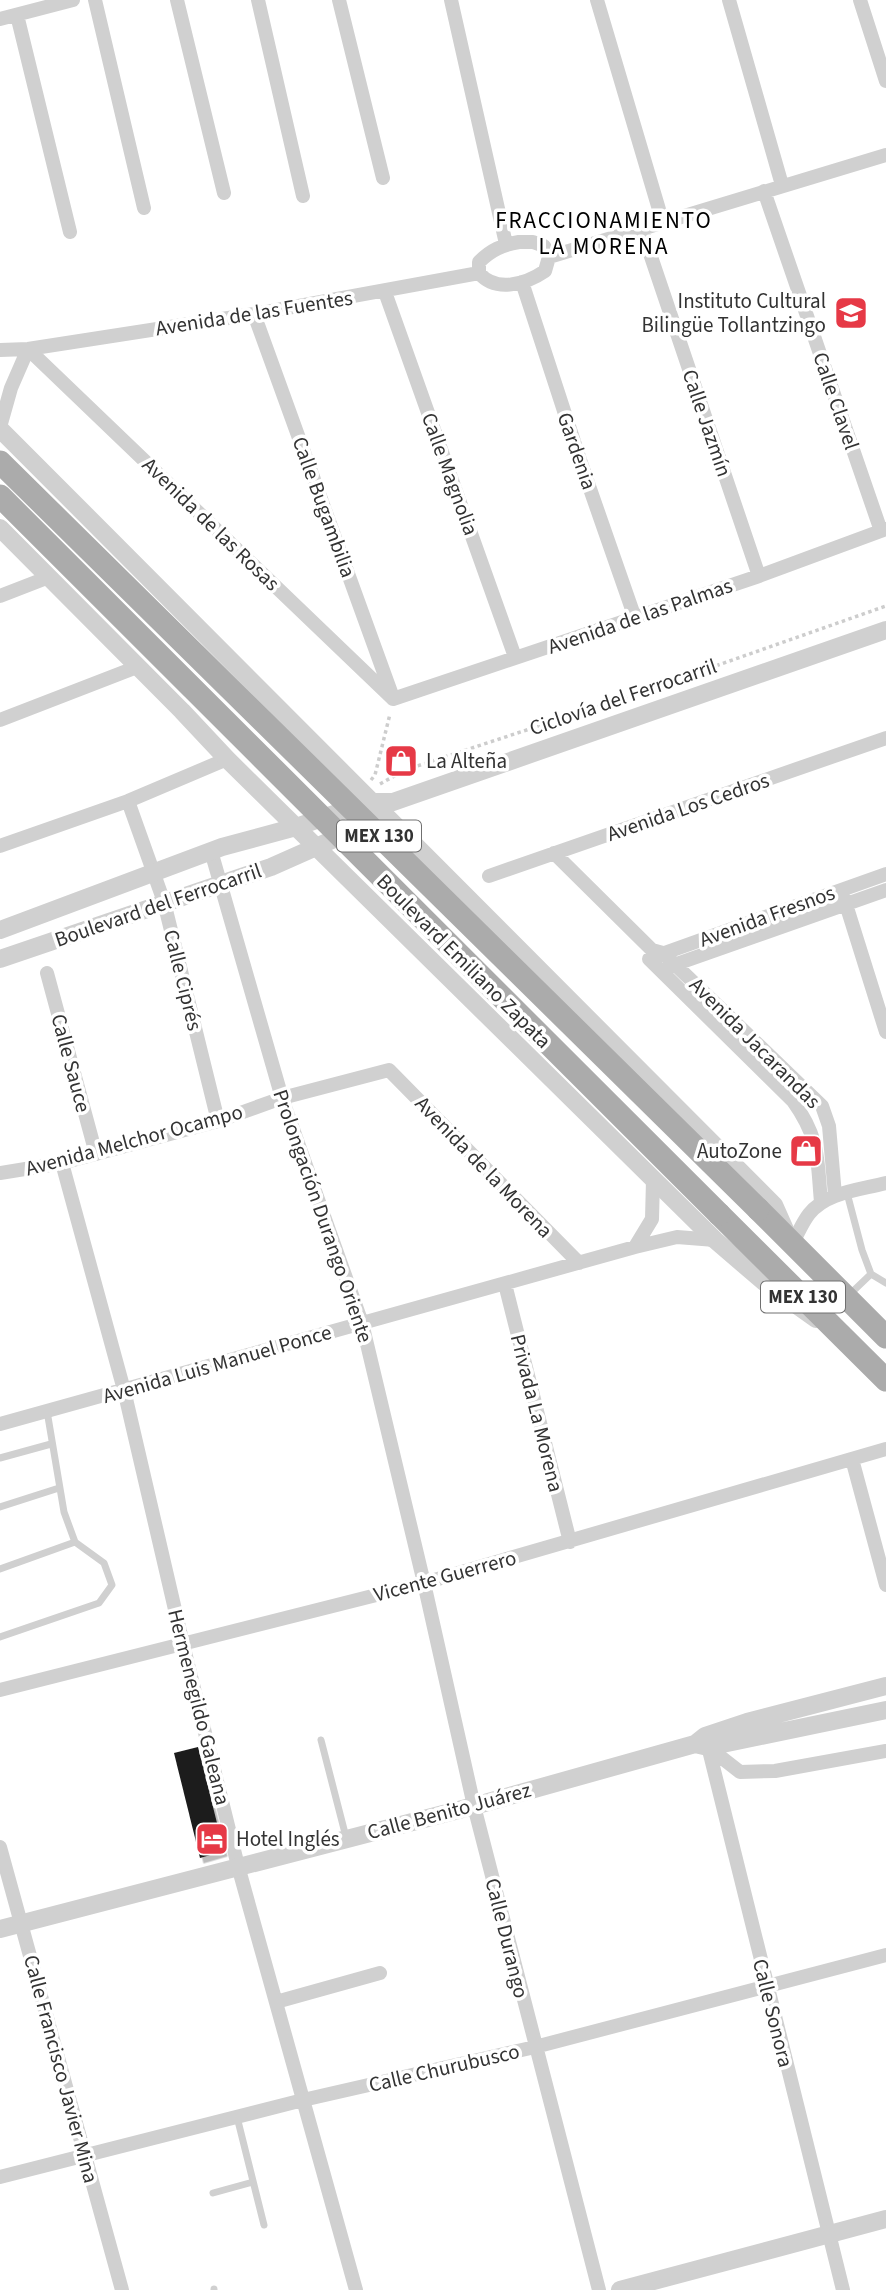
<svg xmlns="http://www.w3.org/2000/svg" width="886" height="2290" font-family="'Source Sans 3',sans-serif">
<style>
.building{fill:#1a1a1a;filter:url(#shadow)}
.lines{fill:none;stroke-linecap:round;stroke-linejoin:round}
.path{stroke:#cdcdcd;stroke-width:3.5;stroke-dasharray:3.5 3.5;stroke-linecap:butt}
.service{stroke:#d0d0d0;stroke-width:7}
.minor{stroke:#d0d0d0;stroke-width:14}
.tertiary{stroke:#d0d0d0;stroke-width:18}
.primary{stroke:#ababab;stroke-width:23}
.primary-bridge{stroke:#ababab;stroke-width:23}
.labels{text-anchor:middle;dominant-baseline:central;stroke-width:7;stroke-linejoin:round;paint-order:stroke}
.shield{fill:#fff;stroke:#707070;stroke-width:2}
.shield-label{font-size:19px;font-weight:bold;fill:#333}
.poi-label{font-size:21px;fill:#333;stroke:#fff;text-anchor:end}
.street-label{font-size:21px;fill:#333;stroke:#fff}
.neighbourhood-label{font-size:23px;letter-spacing:2px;fill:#000;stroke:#fff}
</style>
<defs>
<filter id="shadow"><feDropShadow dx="3.5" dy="5.5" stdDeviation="0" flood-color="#0004"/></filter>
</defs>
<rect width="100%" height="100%" fill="#fff"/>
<path class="building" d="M198,1747L224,1851L200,1858L174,1753Z"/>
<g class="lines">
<path class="path" d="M371,780L375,775L390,714
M380,784L405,770L630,696L886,606"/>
<path class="service" d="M847,1193L862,1250L871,1274L886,1283
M849,1295L871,1274
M0,1458L51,1444
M0,1507L59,1488
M0,1569L75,1542
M0,1637L99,1603L112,1585L104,1563L75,1542L64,1512L47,1411
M321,1740L346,1837
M237,2117L264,2225
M213,2193L253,2182
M214,2289V2290"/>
<path class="minor" d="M95,0L144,208
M177,0L224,193
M258,0L303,196
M339,0L383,178
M451,0L506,244
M597,0L663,223
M729,0L782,185
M860,0L886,81
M17,15L70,232
M0,19L73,0
M764,191L881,531
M642,230L759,576
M519,242H533L544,246L549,257L545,271C526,284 496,293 479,273V262C491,250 502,245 519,242Z
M549,257L886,155
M522,282L581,463L635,618
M385,292L515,657
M254,314L392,695
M28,349L393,699
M0,350L28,349L254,314L479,273
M0,427L11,388L28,349
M0,596L49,577
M393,699L759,576L886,529
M0,720L137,667
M128,801L164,902L218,1121
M0,846L128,801L227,759
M211,851L282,1098L362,1323L424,1583L474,1806L599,2290
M554,853L652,950L663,953L822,1106L829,1126L835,1195
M489,876L886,738
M844,898L886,1032
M656,956L886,874
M649,959L793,1101C820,1139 817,1158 821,1202
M668,967L886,890
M47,973L96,1154
M62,1163L124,1390L183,1644L238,1866L356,2290
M0,1173L62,1163L218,1121L282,1098L389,1070L579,1263
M792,1244C798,1234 802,1223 809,1214C826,1192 860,1190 886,1183
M635,1247L652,1219L653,1180
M505,1284L570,1542
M0,1424L635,1247L677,1237L715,1240
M852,1459L886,1585
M0,1690L424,1583L886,1449
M706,1738L843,2290
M708,1747L740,1772L775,1771L886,1751
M0,1847L122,2290
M276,2002L380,1973
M0,2177L303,2100L535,2047L886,1955"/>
<path class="tertiary" d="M0,429L774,1205L786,1232
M0,528L182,711L227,759L715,1240L764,1282L816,1319
M0,930L222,847L296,827L369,802H393L886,630
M0,959L271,867L377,820
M695,1744L708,1747L886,1710
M0,1929L474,1806L695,1744L705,1736L747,1722L886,1686
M620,2290L886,2219"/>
<path class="primary" d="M758,1209L886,1337
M719,1214L886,1380"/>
<path class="primary-bridge" d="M0,462L758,1209
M0,496L719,1214"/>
</g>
<defs>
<symbol id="school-square" viewBox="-11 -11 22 22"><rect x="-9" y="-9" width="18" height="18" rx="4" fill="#e63946" stroke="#fff"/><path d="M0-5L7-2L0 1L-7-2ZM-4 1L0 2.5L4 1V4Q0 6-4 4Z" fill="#fff"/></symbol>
<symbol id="shop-square" viewBox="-11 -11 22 22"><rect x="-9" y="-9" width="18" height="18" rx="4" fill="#e63946" stroke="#fff"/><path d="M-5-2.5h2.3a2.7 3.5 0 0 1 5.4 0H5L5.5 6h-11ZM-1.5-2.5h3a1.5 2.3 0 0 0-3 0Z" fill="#fff"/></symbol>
<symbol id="hotel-square" viewBox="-11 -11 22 22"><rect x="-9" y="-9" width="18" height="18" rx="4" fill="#e63946" stroke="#fff"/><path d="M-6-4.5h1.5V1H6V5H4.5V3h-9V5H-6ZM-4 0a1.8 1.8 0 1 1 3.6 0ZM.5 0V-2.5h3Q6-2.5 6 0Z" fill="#fff"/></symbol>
</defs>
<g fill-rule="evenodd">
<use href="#school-square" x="832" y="294" width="38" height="38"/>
<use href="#shop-square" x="382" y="742" width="38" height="38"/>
<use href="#shop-square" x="787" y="1132" width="38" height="38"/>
<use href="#hotel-square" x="193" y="1820" width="38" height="38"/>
</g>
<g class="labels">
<g class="shield">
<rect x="337" y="820.5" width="84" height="31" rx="5"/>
<rect x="761" y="1281.5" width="84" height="31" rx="5"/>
</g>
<g class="shield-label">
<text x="379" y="836">MEX 130</text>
<text x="803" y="1297">MEX 130</text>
</g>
<g class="poi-label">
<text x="826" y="301">Instituto Cultural<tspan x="826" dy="24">Bilingüe Tollantzingo</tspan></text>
<text x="426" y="761" text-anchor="start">La Alteña</text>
<text x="782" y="1151">AutoZone</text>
<text x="236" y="1839" text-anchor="start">Hotel Inglés</text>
</g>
<g class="street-label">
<text transform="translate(254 313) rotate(-9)">Avenida de las Fuentes</text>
<text transform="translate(836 401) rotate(71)">Calle Clavel</text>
<text transform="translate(707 423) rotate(71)">Calle Jazmín</text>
<text transform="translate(577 451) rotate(71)">Gardenia</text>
<text transform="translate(450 474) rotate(70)">Calle Magnolia</text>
<text transform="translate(324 507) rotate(70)">Calle Bugambilia</text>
<text transform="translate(211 524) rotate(44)">Avenida de las Rosas</text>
<text transform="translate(640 616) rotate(-19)">Avenida de las Palmas</text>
<text transform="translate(623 697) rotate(-19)">Ciclovía del Ferrocarril</text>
<text transform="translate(688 807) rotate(-19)">Avenida Los Cedros</text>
<text transform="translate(158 905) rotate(-19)">Boulevard del Ferrocarril</text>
<text transform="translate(767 916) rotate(-20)">Avenida Fresnos</text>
<text transform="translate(464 961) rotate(45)">Boulevard Emiliano Zapata</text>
<text transform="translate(183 980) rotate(76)">Calle Ciprés</text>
<text transform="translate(755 1043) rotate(45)">Avenida Jacarandas</text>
<text transform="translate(71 1063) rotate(75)">Calle Sauce</text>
<text transform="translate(134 1140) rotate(-15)">Avenida Melchor Ocampo</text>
<text transform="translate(484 1167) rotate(46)">Avenida de la Morena</text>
<text transform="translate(323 1216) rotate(71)">Prolongación Durango Oriente</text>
<text transform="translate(217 1364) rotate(-16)">Avenida Luis Manuel Ponce</text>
<text transform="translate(537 1413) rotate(76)">Privada La Morena</text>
<text transform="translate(445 1576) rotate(-15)">Vicente Guerrero</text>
<text transform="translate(199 1707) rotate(76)">Hermenegildo Galeana</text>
<text transform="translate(449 1811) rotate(-15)">Calle Benito Juárez</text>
<text transform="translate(507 1938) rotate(76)">Calle Durango</text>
<text transform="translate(773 2013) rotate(76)">Calle Sonora</text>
<text transform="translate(444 2068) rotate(-13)">Calle Churubusco</text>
<text transform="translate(61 2069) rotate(75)">Calle Francisco Javier Mina</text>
</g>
<g class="neighbourhood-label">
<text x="604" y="220">FRACCIONAMIENTO<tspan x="604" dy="26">LA MORENA</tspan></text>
</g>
</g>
</svg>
